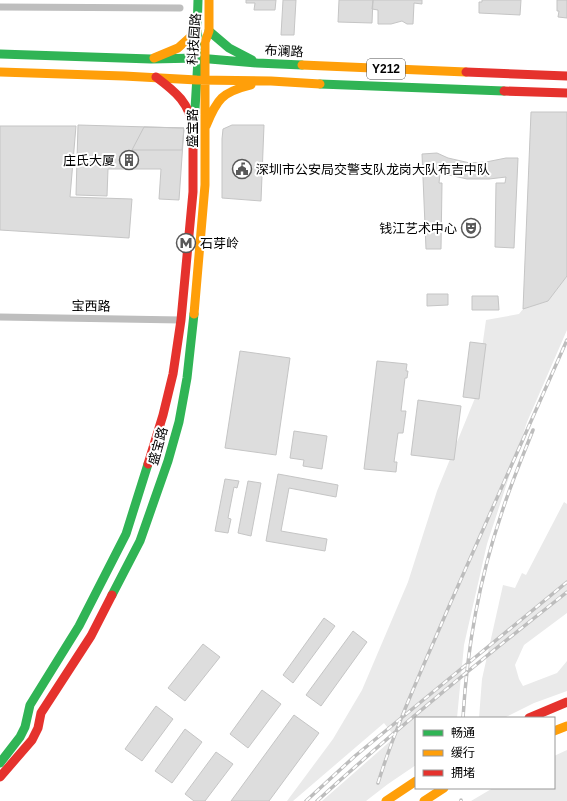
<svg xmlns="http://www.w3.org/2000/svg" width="567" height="801" font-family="Helvetica,'Noto Sans SC',sans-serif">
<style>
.green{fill:#eaeaea}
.building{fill:#ddd;stroke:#c5c5c5}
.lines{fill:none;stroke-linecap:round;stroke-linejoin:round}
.street{stroke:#bebebe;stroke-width:7}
.fast{stroke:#30b455;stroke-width:9}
.slow{stroke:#ff9f0a;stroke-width:9}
.jam{stroke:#e5322d;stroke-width:9}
.rail-casing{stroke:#bdbdbd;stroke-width:3.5}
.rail{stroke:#fff;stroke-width:2;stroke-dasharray:6;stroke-linecap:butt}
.labels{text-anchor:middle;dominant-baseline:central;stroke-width:4;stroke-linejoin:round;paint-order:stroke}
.shield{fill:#fff;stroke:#4c4c4c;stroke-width:1}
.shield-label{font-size:12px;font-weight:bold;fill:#000}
.street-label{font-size:13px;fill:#000;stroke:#fff}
.poi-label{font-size:13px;fill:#000;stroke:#fff;text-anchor:end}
</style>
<rect width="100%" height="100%" fill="#fff"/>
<path class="green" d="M567,276V330L527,422L487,544L464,645L457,718H416V765L388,784L366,801H322L395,737L384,723L293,801H287L333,739L362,690L408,582L437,491L475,398L486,320L519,314L523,309L548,301Z
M564,502L567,504V613L524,645L515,665L519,679L523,686L557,673L567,661V691L534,703L504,718H479L482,679L503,585L515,588L522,573L526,575Z
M567,750V801H471L493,788H554V756Z"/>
<path class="building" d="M246,0H276L275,10H254L255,3H246Z
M283,0H296L294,35H281Z
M339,0H373L372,23L338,22Z
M373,0H422V4L414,3L413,24H407L402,21L391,24H378V10L372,9Z
M482,0H521L520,15L479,13V2H482Z
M557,0H567V18L558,17L559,11H557Z
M531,112H567V276L548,301L523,309Z
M78,125L184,128L179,200L159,199L161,169H108L107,196L76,195Z
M232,125H264L261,201L222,198V139L223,129Z
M0,126H76L70,197L132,199L129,238L0,230Z
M144,127L184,128L182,150H132Z
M437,153L448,158L470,163L486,162L506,158H518L514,248L495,247L496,183H505L506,177L489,179H467L440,173L439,183H442L441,249H426L422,154Z
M427,294H448V305L427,306Z
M472,296H498L499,310H472Z
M470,342L486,344L479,399L463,397Z
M240,351L290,358L276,455L225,448Z
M377,361L407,364L406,371H408L407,378H405L401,411H406L403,433H398L394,462H397L396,472L364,469Z
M418,400L461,406L454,460L411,455Z
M294,431L327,436L322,469L303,466L304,460L290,458Z
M278,474L338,485L336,497L289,488L281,531L327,539L325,551L266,541Z
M225,479L239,481L237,488L234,487L228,518L231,519L228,533L215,531Z
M248,481L261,483L251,536L238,533Z
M324,618L335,626L293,683L283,675Z
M353,631L367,642L321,706L306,695Z
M203,644L220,657L185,701L168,688Z
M262,690L281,704L248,748L230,734Z
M156,706L173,719L142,761L125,749Z
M294,715L319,733L269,801H231Z
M185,729L202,742L172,783L155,771Z
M216,752L233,764L205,801H194L185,794Z"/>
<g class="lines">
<path class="street" d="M0,7L180,8
M0,317L181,320"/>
<path class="fast" d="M209,31L229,48L252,60
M0,54L151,59L198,58L257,63L302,65
M320,84L504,91
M193,142L199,43L197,31L198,0
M112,595L140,541L168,461L179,422L187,378L194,314
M0,763L20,737L25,727L30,705L79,626L126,534L148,464"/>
<path class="slow" d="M154,58L178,48L197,31
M302,65L466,72
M0,72L124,76L197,80L271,81L320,84
M206,126C217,99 222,92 251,85
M194,314L205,185V42L209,31V0
M554,731L567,726
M386,801L416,781
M424,801L444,788"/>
<path class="jam" d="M466,72L567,76
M156,77C176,92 190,103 193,129
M504,91L567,93
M148,464L163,415L173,374L181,320L193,192V142
M529,718L567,702
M0,777L32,740L38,728L41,713L91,636L112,595"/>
<defs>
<path id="rail" d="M463,718C467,649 479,580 501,515C510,486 522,458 533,430
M378,783C397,722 425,663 450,604C489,516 528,428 567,340
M461,800V801
M306,801L355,756L567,582
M317,801C397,728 482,659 567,592"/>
</defs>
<use href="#rail" class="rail-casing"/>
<use href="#rail" class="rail"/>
</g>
<defs>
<symbol id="building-ring" viewBox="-11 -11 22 22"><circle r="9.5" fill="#fff" stroke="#595959" stroke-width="1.5"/><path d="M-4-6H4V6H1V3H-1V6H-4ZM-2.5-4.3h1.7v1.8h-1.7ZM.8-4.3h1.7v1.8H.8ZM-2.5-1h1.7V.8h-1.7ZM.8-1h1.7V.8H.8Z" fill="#595959"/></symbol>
<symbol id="civic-ring" viewBox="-11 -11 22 22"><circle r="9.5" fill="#fff" stroke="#595959" stroke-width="1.5"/><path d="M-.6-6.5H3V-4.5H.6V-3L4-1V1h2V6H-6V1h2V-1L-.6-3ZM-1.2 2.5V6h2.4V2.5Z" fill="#595959"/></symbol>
<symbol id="theatre-ring" viewBox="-11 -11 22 22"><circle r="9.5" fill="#fff" stroke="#595959" stroke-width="1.5"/><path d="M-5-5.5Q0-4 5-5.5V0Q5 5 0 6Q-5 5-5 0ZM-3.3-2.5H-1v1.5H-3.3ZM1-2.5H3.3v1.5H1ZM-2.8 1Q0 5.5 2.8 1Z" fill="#595959"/></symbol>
<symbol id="metro-ring" viewBox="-11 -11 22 22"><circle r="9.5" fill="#fff" stroke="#595959" stroke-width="1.5"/><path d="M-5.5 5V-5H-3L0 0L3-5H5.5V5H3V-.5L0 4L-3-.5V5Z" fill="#595959"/></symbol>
</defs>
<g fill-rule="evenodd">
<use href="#building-ring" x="118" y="149" width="22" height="22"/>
<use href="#civic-ring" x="231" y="158" width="22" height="22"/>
<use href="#theatre-ring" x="460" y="217" width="22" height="22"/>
<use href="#metro-ring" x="175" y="232" width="22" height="22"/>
</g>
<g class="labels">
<rect class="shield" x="367" y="59" width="38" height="20" rx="3"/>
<g class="shield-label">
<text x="386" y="69">Y212</text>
</g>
<g class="street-label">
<text transform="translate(194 39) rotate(-86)">科技园路</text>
<text transform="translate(284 51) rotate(3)">布澜路</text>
<text transform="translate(192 128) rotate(-90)">盛宝路</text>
<text transform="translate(91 306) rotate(1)">宝西路</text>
<text transform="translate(158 446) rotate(-74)">盛宝路</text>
</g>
<g class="poi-label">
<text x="115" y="160">庄氏大厦</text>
<text x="256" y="169" text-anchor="start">深圳市公安局交警支队龙岗大队布吉中队</text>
<text x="457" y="228">钱江艺术中心</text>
<text x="200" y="243" text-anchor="start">石芽岭</text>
</g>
</g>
<rect x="415" y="717" width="140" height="72" fill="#ffffff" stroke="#999999"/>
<rect x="423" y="730" width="20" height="6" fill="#30b455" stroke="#999999"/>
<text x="451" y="737" font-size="12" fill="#000000">畅通</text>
<rect x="423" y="750" width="20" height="6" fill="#ff9f0a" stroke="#999999"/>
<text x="451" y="757" font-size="12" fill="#000000">缓行</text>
<rect x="423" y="770" width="20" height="6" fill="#e5322d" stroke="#999999"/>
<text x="451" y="777" font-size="12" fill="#000000">拥堵</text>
</svg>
